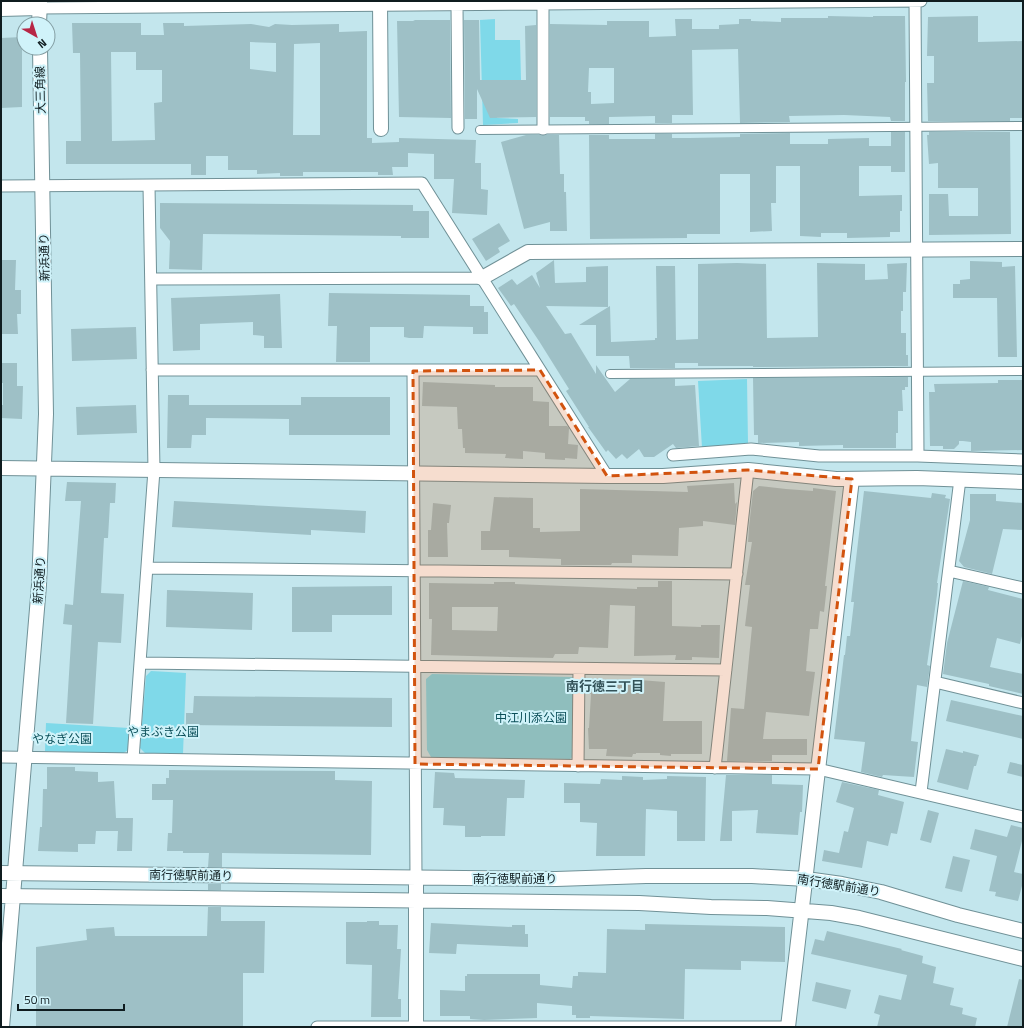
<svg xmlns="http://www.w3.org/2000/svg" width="1024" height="1028" font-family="'Titillium Web','Noto Sans JP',sans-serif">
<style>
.green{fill:#7fd9e9}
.building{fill:#9ec0c6;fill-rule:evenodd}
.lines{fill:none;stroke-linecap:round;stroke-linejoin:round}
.pedestrian-casing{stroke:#709197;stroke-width:10}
.minor-casing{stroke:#709197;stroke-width:13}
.tertiary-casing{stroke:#709197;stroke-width:16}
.pedestrian{stroke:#fff;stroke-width:8}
.minor{stroke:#fff;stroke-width:11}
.tertiary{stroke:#fff;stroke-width:14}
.marked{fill:#d2530e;fill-opacity:0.2;stroke:#d2530e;stroke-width:3;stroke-dasharray:8 5;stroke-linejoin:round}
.labels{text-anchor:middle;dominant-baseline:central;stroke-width:4;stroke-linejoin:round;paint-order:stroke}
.street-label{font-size:12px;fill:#0f1c1f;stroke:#d0f3fa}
.park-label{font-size:12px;fill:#0a4e58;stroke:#d0f3fa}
.neighbourhood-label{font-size:13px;font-weight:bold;fill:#335258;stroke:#d0f3fa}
</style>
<rect width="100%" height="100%" fill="#c3e6ed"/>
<path class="green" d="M495,19V40H520L521,80L496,81L497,118L518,119V123L483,125L480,20Z
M747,379L748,444L702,448L698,381Z
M151,671L186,673L183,754L145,753L140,748L146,676Z
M432,674L572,677L576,681L575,755L570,759L431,757L427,750L426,679Z
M46,723L129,728L128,750L122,754L45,751Z"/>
<path class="building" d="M828,16L873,17V16H905L906,82H905V121H891L890,117L844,115L789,116L790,122L740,123L738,49L692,50L693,115H672V123H655V116L609,117V124H589V121H585V117H550V24L607,25V21H649V37L676,36L675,19H692V29H719V25L739,24V19H751V21L781,22V18H828ZM589,68H614V103L591,104V92H588Z
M978,16V42L1023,41V118H1010V121H928L927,83H934V56H927L928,17Z
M415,20H450L451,118L399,117L397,21H413Z
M464,20H479L480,80H526L525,26L536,25V117L490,118L477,89V119H465Z
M72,23H141V35H164L163,23H184V26L251,24L269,27L275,24L292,25L339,24V32L367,31V138H372V143L399,142V138L476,140L475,163H481V189L488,190L487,215L452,213L454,179H434V154L408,153V167H392L393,175H378V172H303V176H280V173L257,174V170H228V156H206V175H191V164H66V141H81L80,53H73ZM250,42L276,43V72L250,69ZM320,43V135H293L294,44ZM111,52H136V70H162V102L154,103L155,140L112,141Z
M22,37V107L1,108V38Z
M891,132H905V172H891V166H859V196L902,195V211H900V232H890V237L847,238V233H821V237L800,236V166H776V203H771L772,231L750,232V174H720V234H687V238L590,239L589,135H609V139H655V134H672V138H689L740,137V134L790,133V144H828V139L869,138V146H891Z
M929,132H1010L1011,234L929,235V194H948L949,216H978V188H938V163L929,164L927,135H929Z
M526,135H559L560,174H564V192H566L567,231H550V222L524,229L501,142Z
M160,203L413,205V211H429V238H401V236L203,234L202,270L169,269L170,241L160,228Z
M499,223L510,241L498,248L500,252L486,261L472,239Z
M1,260H16L15,290H21V314H17L18,334H1Z
M554,260L555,283L586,282V267L608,266V307L546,306L565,334L571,333L596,374V365L615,392L630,379H675V386L695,385L699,446L676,448L673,444L654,457H644L639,449L627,459L622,454L616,459L608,450L606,452L588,427H589L566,391L569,389L539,341L514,304L511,306L498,288L512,279L517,285L532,275L540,288L536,273Z
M970,261L1002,262V267L1015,266L1017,357H998L997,298H953V284H960V280L970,279Z
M737,263L766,264L767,338L818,337L817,263L865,264V280L888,279L887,264L907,263L906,292H903V311H901V333H906V355H908V366L753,367V366H698V363H675V368H630L629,356H596V325H579L610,306L611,342L655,340V338H657L656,266H675L676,340L698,339V264Z
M329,293L470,295V306H484V312H488V334H473V327L424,326L423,338H409L404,337V327H370V362H336L337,326H328Z
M280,294L282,348H264V336L253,335V322L200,324V350L173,351L171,298Z
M136,327L137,359L72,361L71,329Z
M1,363H17V386H23L22,419L1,418V405H3V383H1Z
M908,377V387H905V390H902L903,411H898V433H896V448H843V445L799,446V442L758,443V435H754L753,378Z
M998,380H1023V450L971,451V442L963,441H959V444L954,449H943V446H930L929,392H935L934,384L998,383Z
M423,382L495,385V387H533V401L549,402V426H567L569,428L568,444L578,445L577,459L565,458V460L545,459V453L523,451V459L505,458L506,454L465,453V448H463L462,429H458L457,407L422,406Z
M168,395H189V405H301V397H390V435H289V419L206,418V435H192L191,448H167Z
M136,405L137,433L77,435L76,407Z
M67,482L116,483L115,503H110L108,538H104L101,593L124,594L121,643L98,642L93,724L66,723L72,625L63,624L65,604L73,605L81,501H65Z
M734,483L735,504L737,502L735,525L703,521V526L679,528L678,556L632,555V563H612L611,565H561V559L509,557V550H481V531H490L494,497L533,498V528H540V532L580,531V489L688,492L687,486Z
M759,486L786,489L813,491V488L836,491L825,586H827L824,612L820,611L818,629H810L806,671L815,672L809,716L766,712L763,739H807V755H772V761H727L731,708L744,709L752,627L745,626L750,585H745L752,542H748L749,527L753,491Z
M864,491L931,498L932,493L946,495L945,498L950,499L937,583H938L937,595L927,665L930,666L927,687L917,685L911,741L918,742L914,777L883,775L882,777L861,772L865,742L834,739L844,655H845L847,636H850L854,602H851Z
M970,494H996V501L1023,503V530L1003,529L992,574L964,567L959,561L970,520Z
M174,501L366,511L365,533L311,530V535L172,527Z
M433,503L451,505L449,523H447L448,557H428V530H431Z
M658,581H672V626L701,627V625H720L719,658L692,657V660H675L676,655L634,656L635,606L610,605L608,648L579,647L578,654H555L553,658L431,655L432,619H429V583L494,584V582H515V584L637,589V587H658ZM452,607H498L497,631L452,630Z
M963,581L989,587L988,590L1023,599V632L1020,644L997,638L990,667L1023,674V694L989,686V684L943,674L947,643Z
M392,586V615H332V632H292V587Z
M167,590L253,593L252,630L166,627Z
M588,679H627L665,682L663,721H702V754H671V756L660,755V753H636V754H633L632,757L606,756L607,749H589L588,728H589L591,694H588Z
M194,696L392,698V727L186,725V713H193Z
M951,700L1023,716V739L946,721Z
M946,749L963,753V751L979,755L976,766H974L968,790L937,782Z
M1010,762L1023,765V777L1007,773Z
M47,767H75V771L98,772V782L114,781L116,818H133L132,851H117L118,831H96L95,844H78V852L38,851L40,827H42L43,789H47Z
M169,770L335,771V780L372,781L371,855L222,853V867H208L209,853H183V851H167L168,833H172L173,800H152V784H166V778H169Z
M435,772L454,773L455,778L525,780L524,798H507L505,836H481V837H465V826L443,825L444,808H433Z
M726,775H772V784L803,785L802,812H800L798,835L756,833L758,810L732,811V841H720Z
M622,776L643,777V780L667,779V776L706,777L705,841H677V811L646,809L645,856H596L597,823L580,822V803H564V783L600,784L601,779L622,780Z
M842,782L879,790L878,795L904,802L897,834L891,833L888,846L867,841L862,868L822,861L824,850L839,853L844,831L848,832L854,808L836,802Z
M928,810L939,813L931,843L920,840Z
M1011,825L1023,828V837L1014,872L1023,874V882L1018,901L995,896L996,892L989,891L997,856L970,849L975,829L1007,837Z
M953,856L970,860L962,892L945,888Z
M208,884H221V890H208Z
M208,907H221V921H265L264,973H243V1027H36V947L87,940L86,929L114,927L115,936H207Z
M367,921H379V925H398L397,949H401L398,999H401V1017H371L372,965L346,964V922H367Z
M431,923L512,927V925H525V934H528V947L457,944L456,954L429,953Z
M645,924L785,927V962L741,961V970L685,969L684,1019L590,1016V1018H576V1015H572V1006L537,1003V1018L484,1020L470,1019V1016H440V990L465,991V976H467V974H540V985L572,988L573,976H578V972L606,973L607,929L645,930Z
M827,931L902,949L901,950L923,956L922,963L936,967L933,983L954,988L950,1005L963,1008L962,1014L977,1018L975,1027H877L880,1015L874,1013L879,995L901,1000L907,975L811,954L815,939L824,941Z
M1019,979L1023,980V1027H1007Z
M816,982L851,990L846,1009L812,1001Z"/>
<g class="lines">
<defs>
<path id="pedestrian" d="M480,130L1023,126
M610,374L1023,371"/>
<path id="minor" d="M915,1L918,456
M457,5L458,128
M39,8L921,1
M543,129V4
M1,186L422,183L607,476
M151,279L482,278
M152,370H540
M413,371L416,878
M673,455L751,449L819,456H918L1023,460
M147,568L737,574
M949,571L1023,588
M140,663L726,670
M935,682L1023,703
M1,757L818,769L1023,817
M133,759L154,470L149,186
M578,766L579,669
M715,768L748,470
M921,792L960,479
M317,1027H784"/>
<path id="tertiary" d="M380,1L381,129
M1,9L39,8
M39,24L40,1
M482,278L528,252L1023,249
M1,468L607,476H663L748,470L836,479L917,478L1023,482
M1,873L556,879L646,876H752L806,879L842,884L881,892L958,915L1023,931
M416,878V1027
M1,896L639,903L711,907L767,908L831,913L859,918L1023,959
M2,1027L39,585L46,414L40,48
M788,1027L852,479"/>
</defs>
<use href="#pedestrian" class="pedestrian-casing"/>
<use href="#minor" class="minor-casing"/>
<use href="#tertiary" class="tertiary-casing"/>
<use href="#pedestrian" class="pedestrian"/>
<use href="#minor" class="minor"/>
<use href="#tertiary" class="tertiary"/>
</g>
<path class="marked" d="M540,370L607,476L748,470L852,479L818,769L415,764L413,371Z"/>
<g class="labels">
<g class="street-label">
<text transform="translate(40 90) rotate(-91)">大三角線</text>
<text transform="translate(44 257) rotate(-91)">新浜通り</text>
<text transform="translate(39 580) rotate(-86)">新浜通り</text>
<text transform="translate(191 875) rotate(1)">南行徳駅前通り</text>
<text x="515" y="878">南行徳駅前通り</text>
<text transform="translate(839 885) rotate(9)">南行徳駅前通り</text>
</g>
<g class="park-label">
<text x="531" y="717">中江川添公園</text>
<text x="163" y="731">やまぶき公園</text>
<text x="62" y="738">やなぎ公園</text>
</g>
<g class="neighbourhood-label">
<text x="605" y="686">南行徳三丁目</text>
</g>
</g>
<rect width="1024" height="1028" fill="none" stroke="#0f1c1f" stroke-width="4"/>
<g transform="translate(36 36) rotate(141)"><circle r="19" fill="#d0f3fa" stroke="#839da2"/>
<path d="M0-3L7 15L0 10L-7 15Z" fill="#b72646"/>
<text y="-6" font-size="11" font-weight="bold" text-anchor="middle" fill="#0f1c1f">N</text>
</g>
<path d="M18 1004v6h106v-6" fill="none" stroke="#0f1c1f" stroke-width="2"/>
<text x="24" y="1004" font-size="12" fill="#0f1c1f" stroke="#d0f3fa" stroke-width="3" paint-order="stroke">50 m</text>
</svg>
